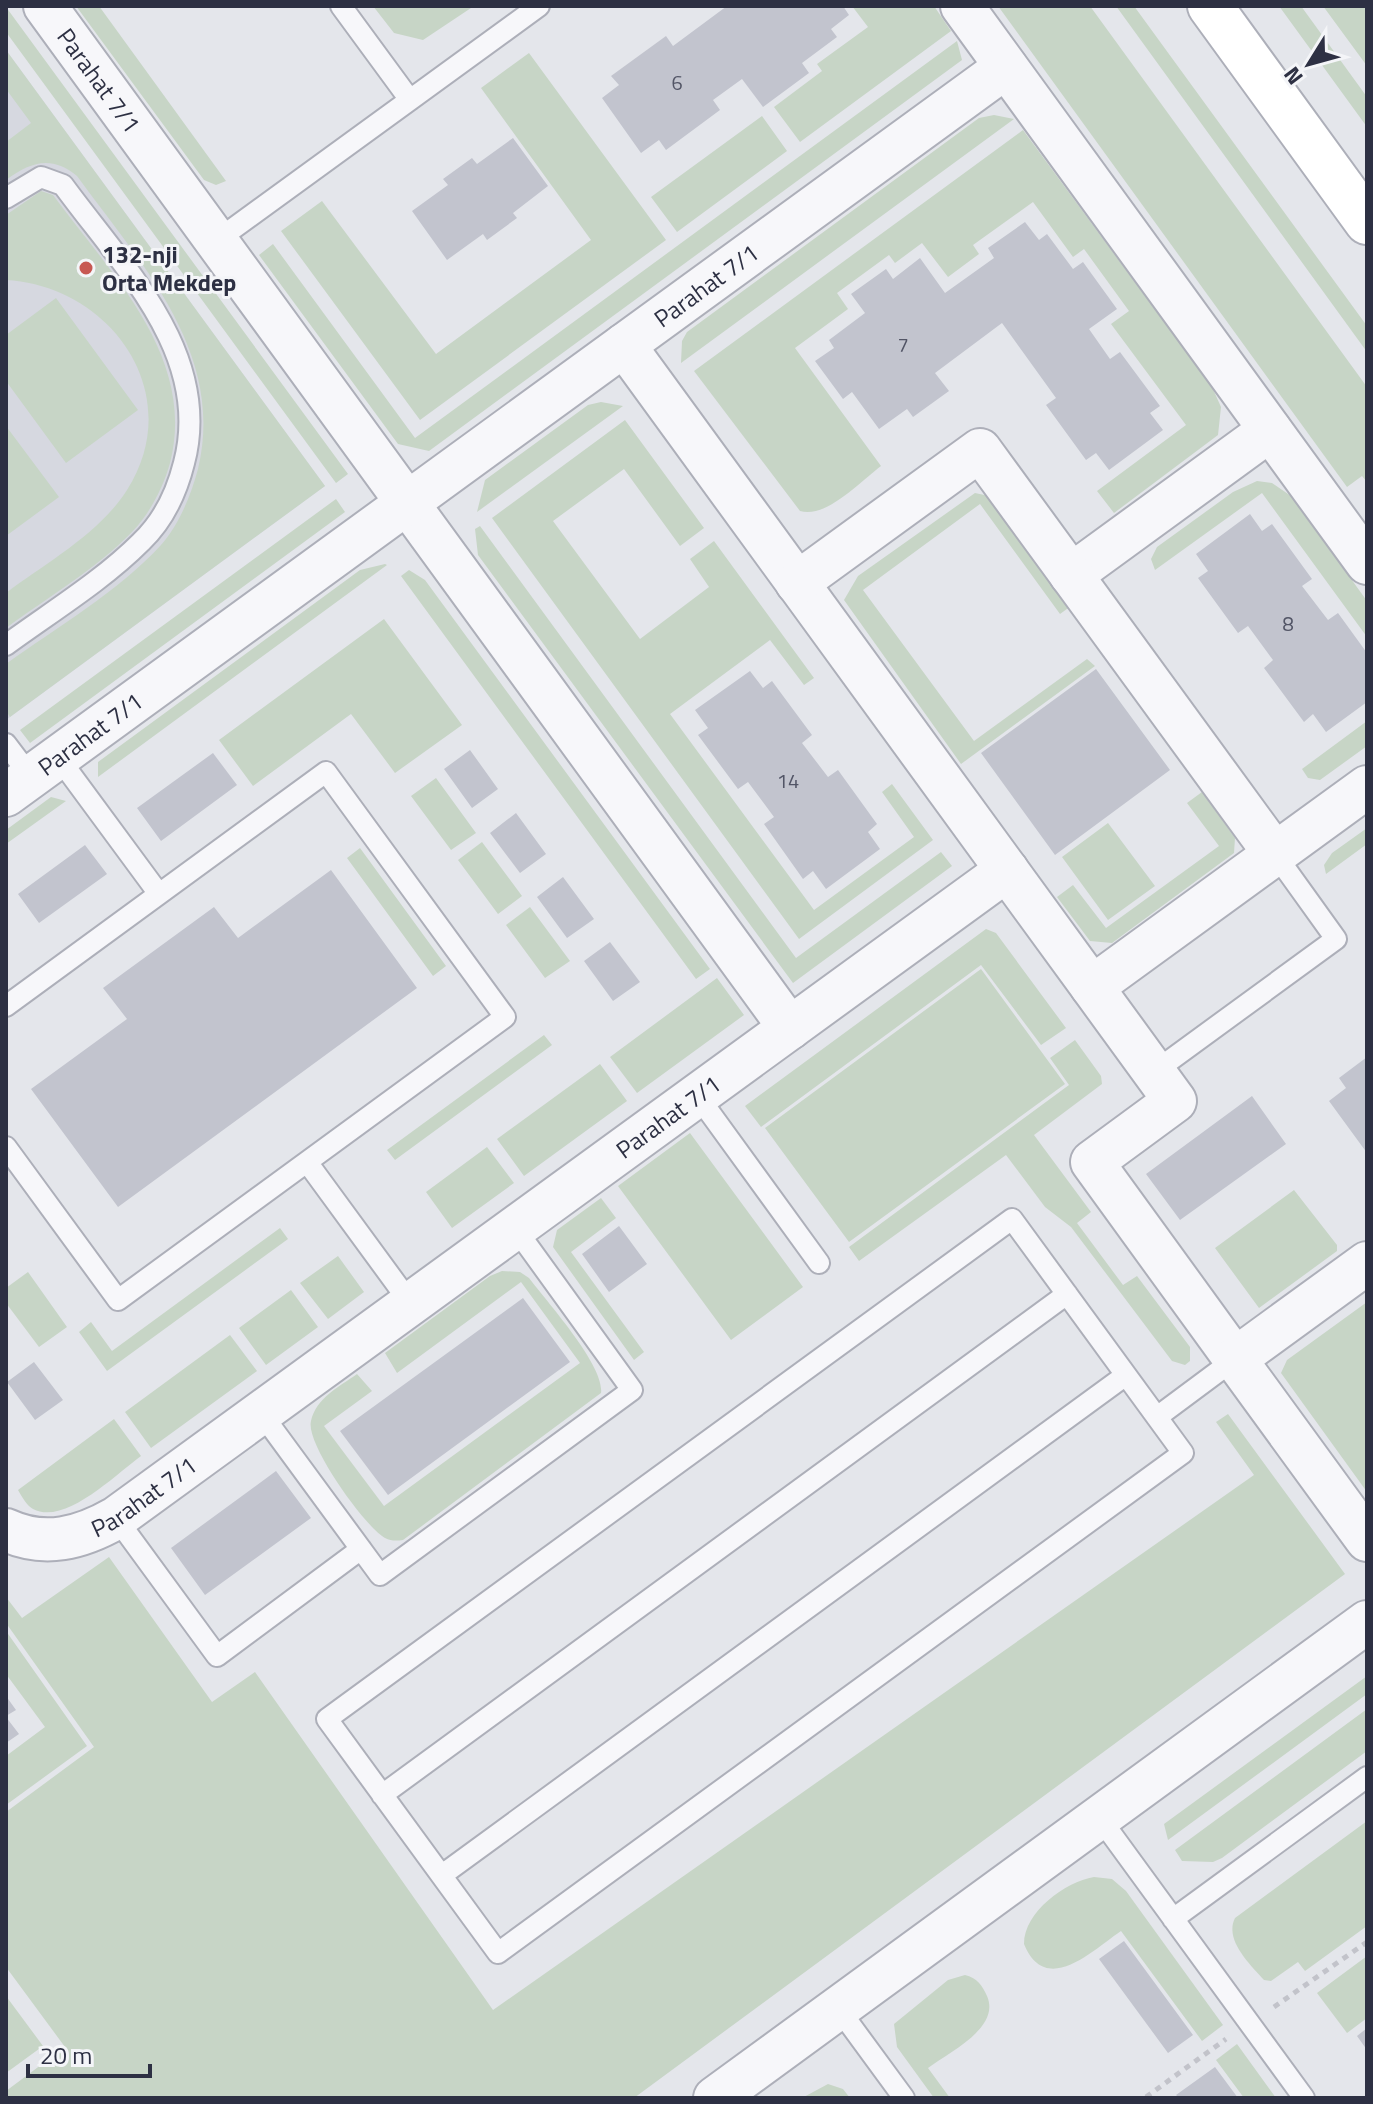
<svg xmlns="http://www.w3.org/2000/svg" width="1373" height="2104" font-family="'Titillium Web',sans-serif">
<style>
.built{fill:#d6d8e0}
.green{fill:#c7d5c6}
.building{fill:#c2c4ce}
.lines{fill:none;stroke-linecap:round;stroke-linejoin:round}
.lane-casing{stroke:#adafb9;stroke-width:24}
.street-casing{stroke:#adafb9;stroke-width:46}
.secondary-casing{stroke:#adafb9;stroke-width:48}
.path{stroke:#c2c3ca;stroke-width:5;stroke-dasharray:6 6;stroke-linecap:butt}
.lane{stroke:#f7f7fa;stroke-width:20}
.street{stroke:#f7f7fa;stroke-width:42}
.secondary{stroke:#fff;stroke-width:44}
.poi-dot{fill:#c75852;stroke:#f4f5f8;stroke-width:3}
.labels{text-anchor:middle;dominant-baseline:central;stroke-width:6;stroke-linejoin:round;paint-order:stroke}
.number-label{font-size:20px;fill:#525566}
.street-label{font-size:24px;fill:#2d3043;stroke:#f4f5f8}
.poi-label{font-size:24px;font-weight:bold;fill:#2d3043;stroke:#f4f5f8;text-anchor:start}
</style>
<rect width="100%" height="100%" fill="#e4e6eb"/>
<path class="built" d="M6,50L325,486L6,720Z"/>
<path class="green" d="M76,6H99L226,181L216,185L204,180Z
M373,6H474L423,40L394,33Z
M852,6H934L951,31L800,142L774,107L822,71L817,64L868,27Z
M998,6H1090L1367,387V482L1362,476L1347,487Z
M1116,6H1134L1367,326V352Z
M1279,6H1301L1367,97V127Z
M1323,6H1367V66Z
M6,7L348,474L336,483L6,32Z
M957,41L962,60L429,451L398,444L259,255L273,244L415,438Z
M6,50L325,486L10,717L6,711V664C57,627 118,592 161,545C179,525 191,495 198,469C226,352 140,263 77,176C51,155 31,162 6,180V142L31,123L6,89Z
M529,53L666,240L420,420L281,231L322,201L436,354L591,240L481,88Z
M994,115L1014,119L681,363L682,341L687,332L979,118Z
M762,116L787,151L677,232L651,197Z
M1023,130L1212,387L1221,407L1218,435L1114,513L1097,491L1186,425L1111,324L1129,311L1084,249L1073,257L1033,202L973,245L979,254L948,277L922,243L895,263L889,255L837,293L848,309L795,348L881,466C861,481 826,519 800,511L694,371Z
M41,191L53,195C111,274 197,357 170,463C163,488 150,513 132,532C96,569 48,597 6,628V593C47,562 99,534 127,490C188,394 111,286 6,280V215Z
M56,298L138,410L66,463L6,381V335Z
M601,402L623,406L477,512L485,480L588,405Z
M625,420L704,528L680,546L624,469L553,521L640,639L709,587L690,559L714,541L814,678L804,685L770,640L670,714L814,910L914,837L882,792L892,784L933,840L799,939L492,518Z
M6,426L59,497L6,536Z
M1257,481L1272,483L1291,496L1367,601V637L1262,493L1155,570L1151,559L1157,547L1233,492Z
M975,493L989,496L1071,606L1060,614L980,504L863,590L974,741L1087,659L1095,666L961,764L844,600L858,576Z
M336,499L345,512L30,743L20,730Z
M480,526L796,958L941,852L952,866L793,983L478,555L475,529Z
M385,564L387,565L98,777V762L360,570Z
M409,570L425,580L710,969L696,979L401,576Z
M384,619L462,725L395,773L351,714L253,786L219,740Z
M1367,721V746L1320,780L1308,778L1302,769Z
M436,778L476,833L451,850L411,796Z
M1202,792L1235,838L1234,853L1112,943L1090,941L1057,897L1073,885L1106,928L1219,846L1187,803Z
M51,797L66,801L6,844V830Z
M1108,823L1155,886L1108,920L1062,857Z
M1367,828V844L1326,874L1324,865L1332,853Z
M482,842L522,896L498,914L458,860Z
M360,848L446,966L433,976L347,858Z
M530,907L570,961L545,978L506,925Z
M986,929L996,933L1066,1028L1041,1045L981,965L761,1127L745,1106Z
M981,969L1065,1084L849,1242L765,1128Z
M717,978L744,1015L637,1093L610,1057Z
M544,1035L552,1045L395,1160L387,1150Z
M1075,1040L1101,1076L1102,1084L1034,1135L1091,1212L1077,1223L1123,1285L1137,1276L1190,1347V1361L1185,1365L1172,1361L1071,1227L1045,1207L1006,1155L859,1261L849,1247L1069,1085L1050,1058Z
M600,1064L627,1101L524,1176L497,1139Z
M690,1133L803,1287L731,1340L618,1186Z
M487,1147L514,1183L452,1228L426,1192Z
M1294,1190L1337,1245V1251L1259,1308L1215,1248Z
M601,1198L616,1218L571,1252L644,1352L634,1360L553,1247L557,1230Z
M280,1228L288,1239L107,1371L79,1332L91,1322L112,1351Z
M338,1256L364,1292L328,1319L300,1283Z
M502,1271L520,1272L529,1278C547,1302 605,1366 601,1393L403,1540C396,1541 391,1541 385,1538C364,1526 305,1443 311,1421C316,1398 339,1387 357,1374L372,1391L324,1426L384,1506L580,1363L521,1282L397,1373L385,1353L490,1276Z
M28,1272L67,1327L39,1347L6,1303V1288Z
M291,1290L318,1327L266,1365L239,1328Z
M1367,1302V1492L1281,1373L1287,1360Z
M230,1335L257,1371L151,1448L125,1412Z
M1228,1414L1345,1574L634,2098H6V2091L65,2047L6,1967V1812L94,1747L6,1623V1597L22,1618L109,1557L212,1702L255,1672L493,2010L1254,1475L1216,1422Z
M114,1419L141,1456C116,1474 65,1526 33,1509C27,1506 22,1497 18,1490Z
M6,1631L87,1746L6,1805V1756L45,1727L6,1674Z
M1367,1676V1694L1168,1840L1164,1824Z
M1367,1709V1751L1222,1858L1213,1862L1182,1861L1175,1850Z
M1367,1821V1926L1305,1971L1298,1962L1271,1981L1264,1980C1250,1964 1224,1940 1235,1918Z
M1094,1877L1112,1879L1126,1891L1223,2025L1202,2041L1121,1931C1094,1949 1046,1998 1024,1944C1024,1912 1065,1882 1094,1877Z
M1367,1956V2018L1347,2033L1317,1993Z
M965,1975C977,1978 982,1985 987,1996C1001,2028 949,2052 928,2068L950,2098H934L897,2047L894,2024L948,1980Z
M6,1996L43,2046L6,2073Z
M1237,2044L1276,2098H1244L1216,2060Z
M828,2084L843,2089L850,2098H802Z"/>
<path class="building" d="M727,6H843L849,15L831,29L837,37L802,63L809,73L763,107L742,79L713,100L720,110L666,150L659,140L641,153L602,98L619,85L611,76L666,36L673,46Z
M513,138L548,186L513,213L517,218L487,240L483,234L447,260L412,211L448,185L443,179L472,158L477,164Z
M1025,222L1039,240L1047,234L1073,269L1083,262L1117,309L1089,329L1110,359L1120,352L1160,406L1150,413L1163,430L1109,470L1096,453L1086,460L1046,405L1056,398L1002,323L935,373L949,391L913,417L907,409L879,429L852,392L843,399L815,361L834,348L829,340L865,313L851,294L886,269L893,279L920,258L945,293L994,258L988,248Z
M1250,514L1262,531L1272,524L1312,579L1302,586L1328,620L1338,613L1367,653V702L1326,732L1313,714L1304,722L1264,668L1273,660L1248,626L1238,633L1198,578L1208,571L1196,554Z
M1096,669L1170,770L1055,855L981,753Z
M750,671L763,688L772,681L812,735L802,743L828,777L838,770L877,824L868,832L880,849L826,889L813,871L803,879L764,824L774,817L748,782L738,789L698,735L708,728L695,710Z
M470,750L498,789L472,808L444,769Z
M213,753L237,785L161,841L137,808Z
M516,813L546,854L520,873L490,833Z
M85,845L107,874L39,923L18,894Z
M331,870L417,988L118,1207L31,1089L127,1019L103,988L214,907L238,938Z
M563,877L594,919L567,938L537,897Z
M610,942L640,982L613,1001L584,961Z
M1367,1057V1153L1329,1101L1346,1088L1339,1078Z
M1252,1096L1286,1144L1180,1220L1146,1174Z
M619,1226L647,1264L609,1292L582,1254Z
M523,1298L570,1362L388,1495L340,1431Z
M34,1362L63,1400L35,1420L7,1382Z
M276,1471L311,1518L205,1595L171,1548Z
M6,1696L16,1710L6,1716Z
M6,1717L19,1734L6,1743Z
M1124,1941L1193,2035L1168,2053L1099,1959Z
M1367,2028V2050L1357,2036Z
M1215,2067L1238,2098H1179L1176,2095Z"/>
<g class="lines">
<defs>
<path id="lane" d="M341,6L410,100
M6,198L41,177L63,185C122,266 213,354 184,463C177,491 163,521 141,542C102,581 51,612 6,645
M216,241L539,6
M6,744L31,777
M58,757L159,894
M6,1006L326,772L505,1017L118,1300L6,1147
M1154,1072L1336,939L1275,854
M697,1095L819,1263
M307,1162L411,1304
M1012,1219L1183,1453L498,1953L327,1719Z
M261,1413L380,1575L632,1390L515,1228
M1157,1417L1235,1359
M116,1518L217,1656L361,1549
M382,1795L1067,1294
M1099,1817L1304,2098
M442,1875L1126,1375
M1173,1919L1367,1777
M838,2008L904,2098"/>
<g id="street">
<path id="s1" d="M45,6L790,1028"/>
<path d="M962,6L1367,563"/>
<path d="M624,345L1092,987"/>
<path d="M1071,575L1270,430"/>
<path d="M797,583L980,450L1275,854"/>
<path d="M1367,787L1092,987L1175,1101L1092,1162L1235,1359L1367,1263"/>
<path id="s2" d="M6,795L1006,67"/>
<path d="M1235,1359L1367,1540"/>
<path id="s3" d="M6,1530C45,1548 81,1538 116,1518L1007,870"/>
<path d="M715,2098L1367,1622"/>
</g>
<path id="secondary" d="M1210,6L1367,222"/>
</defs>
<use href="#lane" class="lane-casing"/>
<use href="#street" class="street-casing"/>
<use href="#secondary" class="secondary-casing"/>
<path class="path" d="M1274,2007L1367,1942
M1146,2097L1226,2039"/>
<use href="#lane" class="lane"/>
<use href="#street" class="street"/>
<use href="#secondary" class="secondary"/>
</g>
<circle class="poi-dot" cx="86" cy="268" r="8"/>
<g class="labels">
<g class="number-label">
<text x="677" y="82">6</text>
<text x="903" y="344">7</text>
<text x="1288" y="623">8</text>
<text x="788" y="780">14</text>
</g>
<g class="street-label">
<text stroke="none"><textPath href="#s1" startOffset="92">Parahat 7/1</textPath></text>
<text stroke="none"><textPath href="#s2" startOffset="866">Parahat 7/1</textPath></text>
<text stroke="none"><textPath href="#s2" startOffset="104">Parahat 7/1</textPath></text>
<text stroke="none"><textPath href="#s3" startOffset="798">Parahat 7/1</textPath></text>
<text stroke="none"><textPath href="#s3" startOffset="150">Parahat 7/1</textPath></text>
</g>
<g class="poi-label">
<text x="102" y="254">132-nji<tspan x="102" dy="28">Orta Mekdep</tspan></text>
</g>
</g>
<rect width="1373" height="2104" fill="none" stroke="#2d3043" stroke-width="16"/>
<g transform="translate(1309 64) rotate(233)" stroke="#f4f5f8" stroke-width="6" paint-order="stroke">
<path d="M0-6L14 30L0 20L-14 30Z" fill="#2d3043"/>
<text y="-12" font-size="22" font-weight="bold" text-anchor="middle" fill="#2d3043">N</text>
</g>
<path d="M28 2064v12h122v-12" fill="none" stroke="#2d3043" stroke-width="4"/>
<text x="40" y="2064" font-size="24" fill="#2d3043" stroke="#f4f5f8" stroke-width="6" paint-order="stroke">20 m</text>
</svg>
